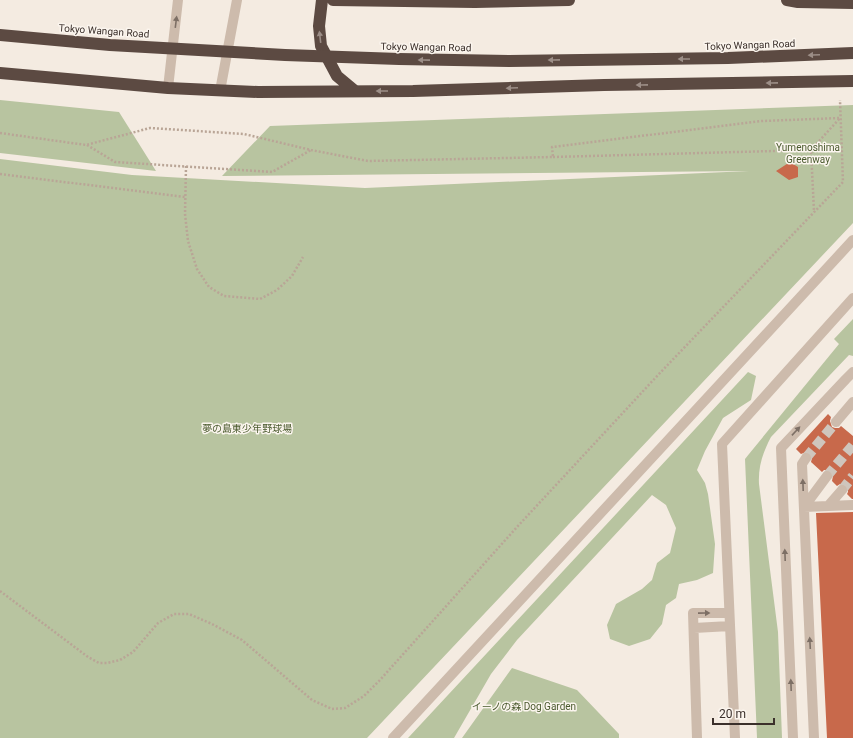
<svg xmlns="http://www.w3.org/2000/svg" width="853" height="738" font-family="Roboto,'Noto Sans JP',sans-serif">
<style>
.green{fill:#b8c4a0}
.building{fill:#c8694b}
.lines{fill:none;stroke-linecap:round;stroke-linejoin:round}
.minor-tunnel{stroke:#cfc6bd;stroke-width:10;stroke-dasharray:10 5;stroke-linecap:butt}
.path{stroke:#b9a596;stroke-width:2.5;stroke-dasharray:2 2;stroke-linecap:butt}
.minor{stroke:#cdbbac;stroke-width:10}
.highway{stroke:#5c4a42;stroke-width:12}
.highway-bridge{stroke:#5c4a42;stroke-width:12}
.oneway{fill:#7d6f65}
.oneway2{fill:#9c8e87}
.labels{text-anchor:middle;dominant-baseline:central;stroke-width:3;stroke-linejoin:round;paint-order:stroke}
.street-label{font-size:10px;fill:#3b302b;stroke:#fbf5ee}
.park-label{font-size:10px;fill:#4a5a2e;stroke:#fbf5ee}
</style>
<rect width="100%" height="100%" fill="#f4ebe1"/>
<path class="green" d="M0,100L119,112L156,171L0,153Z
M853,105V223L367,738H0V159L132,175L365,188L749,171L222,176L270,126Z
M853,319V356L849,355L771,437C763,452 758,467 759,484L778,632L782,738H757L745,459L749,454L839,344L834,339Z
M748,372L756,376L751,400L723,418L705,451L697,470L705,483L708,494L715,544L713,573L697,580L679,584L676,598L666,605L662,624L650,639L629,646L610,639L607,625L616,604L642,589L652,580L657,563L670,553L676,528L666,505L652,495L517,640L491,674L454,738H408Z
M512,668L577,690L619,734V738H462Z"/>
<path class="building" d="M790,162L798,167V177L789,180L776,171Z
M828,414L831,417L830,421L832,427L835,428H839L841,426L853,436V499H852L847,494L848,492V488L846,485L840,484L837,486L832,481L833,476L831,471L827,470H824L822,472L811,462L812,458L810,453L806,452L801,454L796,449Z
M853,512V738H827L816,513Z"/>
<g class="lines">
<path class="minor-tunnel" d="M806,458L836,422
M827,476L853,445
M842,490L853,476"/>
<path class="path" d="M0,133L86,145L150,128L244,134L311,150L368,161L553,157L552,147L762,121L840,118
M87,145L115,162L272,172L311,150
M811,150L840,118
M553,157L811,150L814,211
M186,166L185,214L188,241L197,269L209,287L224,296L260,299L277,290L292,276L303,257
M0,174L185,197
M0,591L88,657L99,663H107L120,660L133,652L158,623L174,614H189L212,624L242,640L312,700L332,709L345,708L364,696L380,680L517,527L658,375L843,182L840,100"/>
<path class="minor" d="M168,88L178,0
M220,91L237,0
M836,422L853,402
M806,458L802,464L814,738
M828,506L842,490
M804,507L853,505
M804,507L827,476
M694,628L730,626
M393,738L853,240
M697,738L693,613H729
M735,738L722,444L853,298
M793,738L781,448L846,379L853,372"/>
<path class="highway" d="M322,0L319,26L321,46L337,76L355,91
M333,0L475,2L569,0
M787,0L798,2L853,3
M0,73L168,88L258,92L413,91L604,85L853,81"/>
<path class="highway-bridge" d="M0,35L110,45L285,55L399,59L509,61L728,58L853,53"/>
</g>
<defs><path id="oneway-solid" d="M-6-.8H1V-3.2L6.5 0L1 3.2V.8H-6Z"/></defs>
<g class="oneway">
<use href="#oneway-solid" transform="translate(176 22) rotate(-83)"/>
<use href="#oneway-solid" transform="translate(796 431) rotate(-47)"/>
<use href="#oneway-solid" transform="translate(803 485) rotate(-92)"/>
<use href="#oneway-solid" transform="translate(785 555) rotate(-92)"/>
<use href="#oneway-solid" transform="translate(704 613) rotate(-1)"/>
<use href="#oneway-solid" transform="translate(810 643) rotate(-93)"/>
<use href="#oneway-solid" transform="translate(791 685) rotate(-92)"/>
</g>
<g class="oneway2">
<use href="#oneway-solid" transform="translate(320 37) rotate(-97)"/>
<use href="#oneway-solid" transform="translate(814 55) rotate(178)"/>
<use href="#oneway-solid" transform="translate(684 59) rotate(180)"/>
<use href="#oneway-solid" transform="translate(424 60) rotate(-179)"/>
<use href="#oneway-solid" transform="translate(554 60) rotate(179)"/>
<use href="#oneway-solid" transform="translate(772 83) rotate(179)"/>
<use href="#oneway-solid" transform="translate(642 85) rotate(179)"/>
<use href="#oneway-solid" transform="translate(512 88) rotate(178)"/>
<use href="#oneway-solid" transform="translate(382 91) rotate(180)"/>
</g>
<g class="labels">
<g class="street-label">
<text transform="translate(104 31) rotate(4)">Tokyo Wangan Road</text>
<text transform="translate(750 45) rotate(-2)">Tokyo Wangan Road</text>
<text transform="translate(426 47) rotate(1)">Tokyo Wangan Road</text>
</g>
<g class="park-label">
<text x="808" y="147">Yumenoshima<tspan x="808" dy="12">Greenway</tspan></text>
<text x="247" y="428">夢の島東少年野球場</text>
<text x="524" y="706">イーノの森 Dog Garden</text>
</g>
</g>
<path d="M713 718v6h61v-6" fill="none" stroke="#3b302b" stroke-width="2"/>
<text x="719" y="718" font-size="12" fill="#3b302b" stroke="#fbf5ee" stroke-width="3" paint-order="stroke">20 m</text>
</svg>
